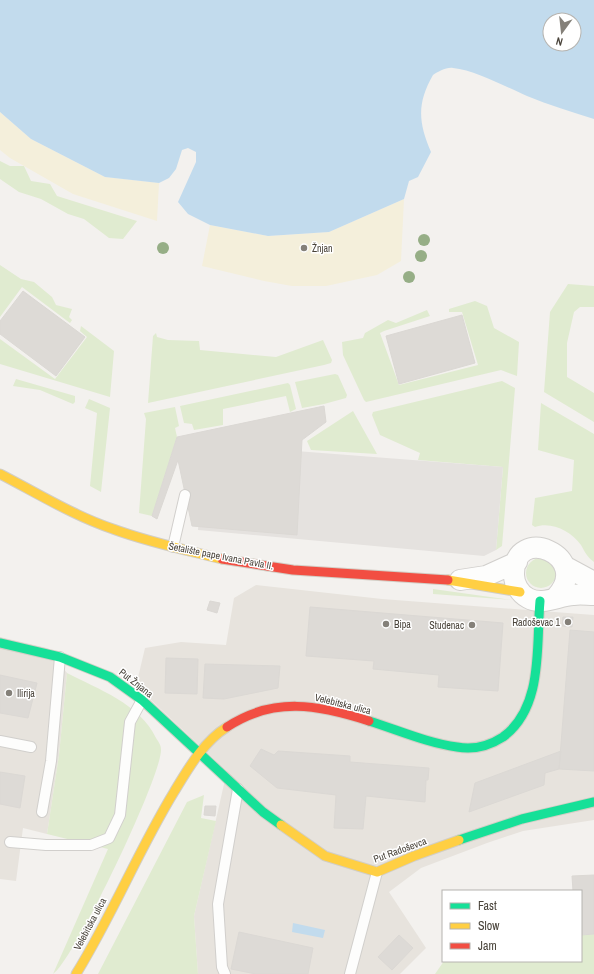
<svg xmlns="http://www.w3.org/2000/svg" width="594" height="974" font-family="'Archivo Narrow',sans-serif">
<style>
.residential{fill:#e7e3dd}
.green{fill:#e0ebd0}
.sand{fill:#f4efdb}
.parking{fill:#e5e2df}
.water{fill:#c2dbed;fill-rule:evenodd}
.building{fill:#dddad6;stroke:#dbd8d4}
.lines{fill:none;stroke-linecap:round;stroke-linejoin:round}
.lane-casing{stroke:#d1cfcc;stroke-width:12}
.street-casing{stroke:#d1cfcc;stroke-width:22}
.fast-casing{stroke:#d2cec5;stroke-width:11}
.slow-casing{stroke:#d2cec5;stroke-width:11}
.jam-casing{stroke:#d2cec5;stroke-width:11}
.lane{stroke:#fdfdfc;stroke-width:10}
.street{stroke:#fdfdfc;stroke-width:20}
.fast{stroke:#16e098;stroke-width:9}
.slow{stroke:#ffcf43;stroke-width:9}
.jam{stroke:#f24e42;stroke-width:9}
.tree{fill:#96ae86}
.poi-dot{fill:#848079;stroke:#fff;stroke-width:1.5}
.labels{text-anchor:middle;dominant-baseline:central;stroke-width:3;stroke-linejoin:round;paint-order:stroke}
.poi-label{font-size:10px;fill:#49433a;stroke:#fff;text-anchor:start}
.street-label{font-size:10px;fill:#49433a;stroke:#fff}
</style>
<rect width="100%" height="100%" fill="#f3f1ee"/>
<path class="residential" d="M256,585L382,599L594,615V820L523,831L487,843L421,868L389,892L426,948L400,974H198L194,916L227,771L136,686L145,648L181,642L226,645L234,598Z
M0,637L47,648L67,673L59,755L47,834L23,828L16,881L0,879Z"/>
<path class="green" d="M0,161L10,166H24L31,181L50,184L57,196L137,221L123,239L109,238L84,219L68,214L41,199L19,192L0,179Z
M0,265L21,279L34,282L52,297L56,305L72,309L69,317L72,320L70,323L22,287L0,317Z
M568,284L594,286V307H580L574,312L567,343V377L594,393V422L544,392L550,312Z
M475,301L487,306L494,328L519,342L517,376L501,370L366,402L364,400L343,355L342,342L363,338L365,333L388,320L396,323L427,310L430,316L384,331L380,333L399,385L478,365L462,312H449V309Z
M81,326L114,351L110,397L0,364V339L55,379L87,337L80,331Z
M156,333L157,337L168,340L199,341L200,350L276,357L323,340L332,360L331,363L324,365L148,403L153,336Z
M335,374L338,375L347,395L346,398L324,404L302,408L295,382Z
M16,379L75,396V402L73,404L40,390L13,386Z
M502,381L515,388L502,546L496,550L503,467L418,460L420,453L380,435L372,415L373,412Z
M288,383L290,385L296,409L290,412L286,396L223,409V425L194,430L192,424L184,423L180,406Z
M89,399L110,408L101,492L90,486L97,413L85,408Z
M541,403L594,434V562C587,557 585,552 581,545C571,531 551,521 535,527L532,525L535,498L572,491L574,460L538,450Z
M175,407L179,426L175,428L177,437L152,516L139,513L146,419L144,413Z
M353,411L377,454L311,450L307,441Z
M526 573a15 15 0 1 1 30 0a15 15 0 1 1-30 0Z
M433,589L512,600L433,594Z
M67,673C98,689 140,704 156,738C158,741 161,745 161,749C163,774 73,962 53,974L108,849L47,834L59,755Z
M204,795L201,818L216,821L194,916L198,974H98L187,802Z
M594,934V974H435L444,961H581V935Z"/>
<path class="sand" d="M0,112L31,139L105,177L159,183L157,221L73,194L10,158L0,150Z
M404,199L401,261L377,275L326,286H292L264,281L202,266L210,225L268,236L329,232Z"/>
<path class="parking" d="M204,444L503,467L496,550L484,556L198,530Z"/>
<path class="water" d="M0,0H594V119C572,112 549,105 527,96C506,87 475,70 453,68C446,67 438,72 433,75C417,103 418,122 431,152L418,177L409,181L404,199L329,232L268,236L210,225L188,214L178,202L196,162V152L188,148L182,150L176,169L169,178L159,183L105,177L31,139L0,112ZM550,20H574V44H550Z
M293,923L325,930L323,938L292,932Z"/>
<path class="building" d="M23,291L85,337L56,376L0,334V321Z
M462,315L475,363L399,384L386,336Z
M324,406L326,422L302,440L297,535L192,526L178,460L157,519L152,516L177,437Z
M210,601L220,603L217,613L207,610Z
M310,607L503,623L498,691L438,687L439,675L373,669L374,661L306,656Z
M563,617H573L572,627L562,626Z
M570,630L594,632V771L559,769Z
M166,658L198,659L197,694L165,693Z
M205,664L280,666L278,688L224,699L203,698Z
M0,675L37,683L28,718L0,713Z
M261,749L274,755L278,751L350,756V762L429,768L428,780H426L425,802L366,796L363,829L334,828L336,795L277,788L250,766Z
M561,751L559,769L545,773L544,785L469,812L475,783Z
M0,772L25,776L20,808L0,804Z
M205,806H216L215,816L204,815Z
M594,875V934L581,935V891H573L572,876Z
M239,932L313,948L308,974H256L231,969Z
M399,935L413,948L392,970L378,957Z"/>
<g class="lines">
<defs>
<path id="lane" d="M173,547L185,495
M0,741L31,747
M42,812L51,761L60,657
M10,842L46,845H91L109,838L120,815L130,722L142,700
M225,974L222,967L218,904L238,789
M350,974L377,872"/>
<path id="street" d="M568,568L594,582
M460,580L486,576L517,562
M556,597C594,556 513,522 514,575C514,584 520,594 528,598C542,606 558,596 573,595C580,594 587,595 594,595"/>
<path id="fast" d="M0,643L60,657L110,677L142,700L263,812L281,825
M369,721C398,730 427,743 457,747C473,750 489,746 503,737C544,707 536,645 540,601
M459,840L522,819L594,802"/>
<path id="slow" d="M0,474C37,493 74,516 113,529C148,542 186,550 222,559
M448,580L520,592
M281,825L325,856L377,872L414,856L459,840
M76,974C112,916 138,851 174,792C188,769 203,742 227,727"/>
<path id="jam" d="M222,559L293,570L448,580
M227,727C274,696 319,705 369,721"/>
</defs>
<use href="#lane" class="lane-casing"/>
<use href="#street" class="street-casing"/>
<use href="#fast" class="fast-casing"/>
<use href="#slow" class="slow-casing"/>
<use href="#jam" class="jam-casing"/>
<use href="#lane" class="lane"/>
<use href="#street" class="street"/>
<use href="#fast" class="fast"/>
<use href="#slow" class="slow"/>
<use href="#jam" class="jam"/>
</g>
<g class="tree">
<circle cx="424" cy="240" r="6"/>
<circle cx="163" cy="248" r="6"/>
<circle cx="421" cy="256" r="6"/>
<circle cx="409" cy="277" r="6"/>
</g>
<g class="poi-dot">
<circle cx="304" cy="248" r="4"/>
<circle cx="568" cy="622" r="4"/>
<circle cx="386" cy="624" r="4"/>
<circle cx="472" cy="625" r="4"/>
<circle cx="9" cy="693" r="4"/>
</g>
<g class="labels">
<g class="poi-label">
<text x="312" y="248">Žnjan</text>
<text x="560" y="622" text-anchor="end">Radoševac 1</text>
<text x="394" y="624">Bipa</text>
<text x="464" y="625" text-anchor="end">Studenac</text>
<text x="17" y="693">Ilirija</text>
</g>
<g class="street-label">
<text transform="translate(221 556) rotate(11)">Šetalište pape Ivana Pavla II.</text>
<text transform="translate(136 683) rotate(38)">Put Žnjana</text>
<text transform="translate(343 704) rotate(14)">Velebitska ulica</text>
<text transform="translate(400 850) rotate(-20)">Put Radoševca</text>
<text transform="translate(90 924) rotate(-62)">Velebitska ulica</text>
</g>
</g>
<rect x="442" y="890" width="140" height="72" fill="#ffffff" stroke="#b6b4b0"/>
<rect x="450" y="903" width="20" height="6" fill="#16e098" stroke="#b6b4b0"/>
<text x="478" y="910" font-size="12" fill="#49433a">Fast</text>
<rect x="450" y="923" width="20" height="6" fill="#ffcf43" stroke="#b6b4b0"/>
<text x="478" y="930" font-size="12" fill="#49433a">Slow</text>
<rect x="450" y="943" width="20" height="6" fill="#f24e42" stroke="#b6b4b0"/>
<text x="478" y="950" font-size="12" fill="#49433a">Jam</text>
<g transform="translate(562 32) rotate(195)"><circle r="19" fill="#ffffff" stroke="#b6b4b0"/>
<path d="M0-3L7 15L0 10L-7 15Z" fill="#848079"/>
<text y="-6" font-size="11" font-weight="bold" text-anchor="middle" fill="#49433a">N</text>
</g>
</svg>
